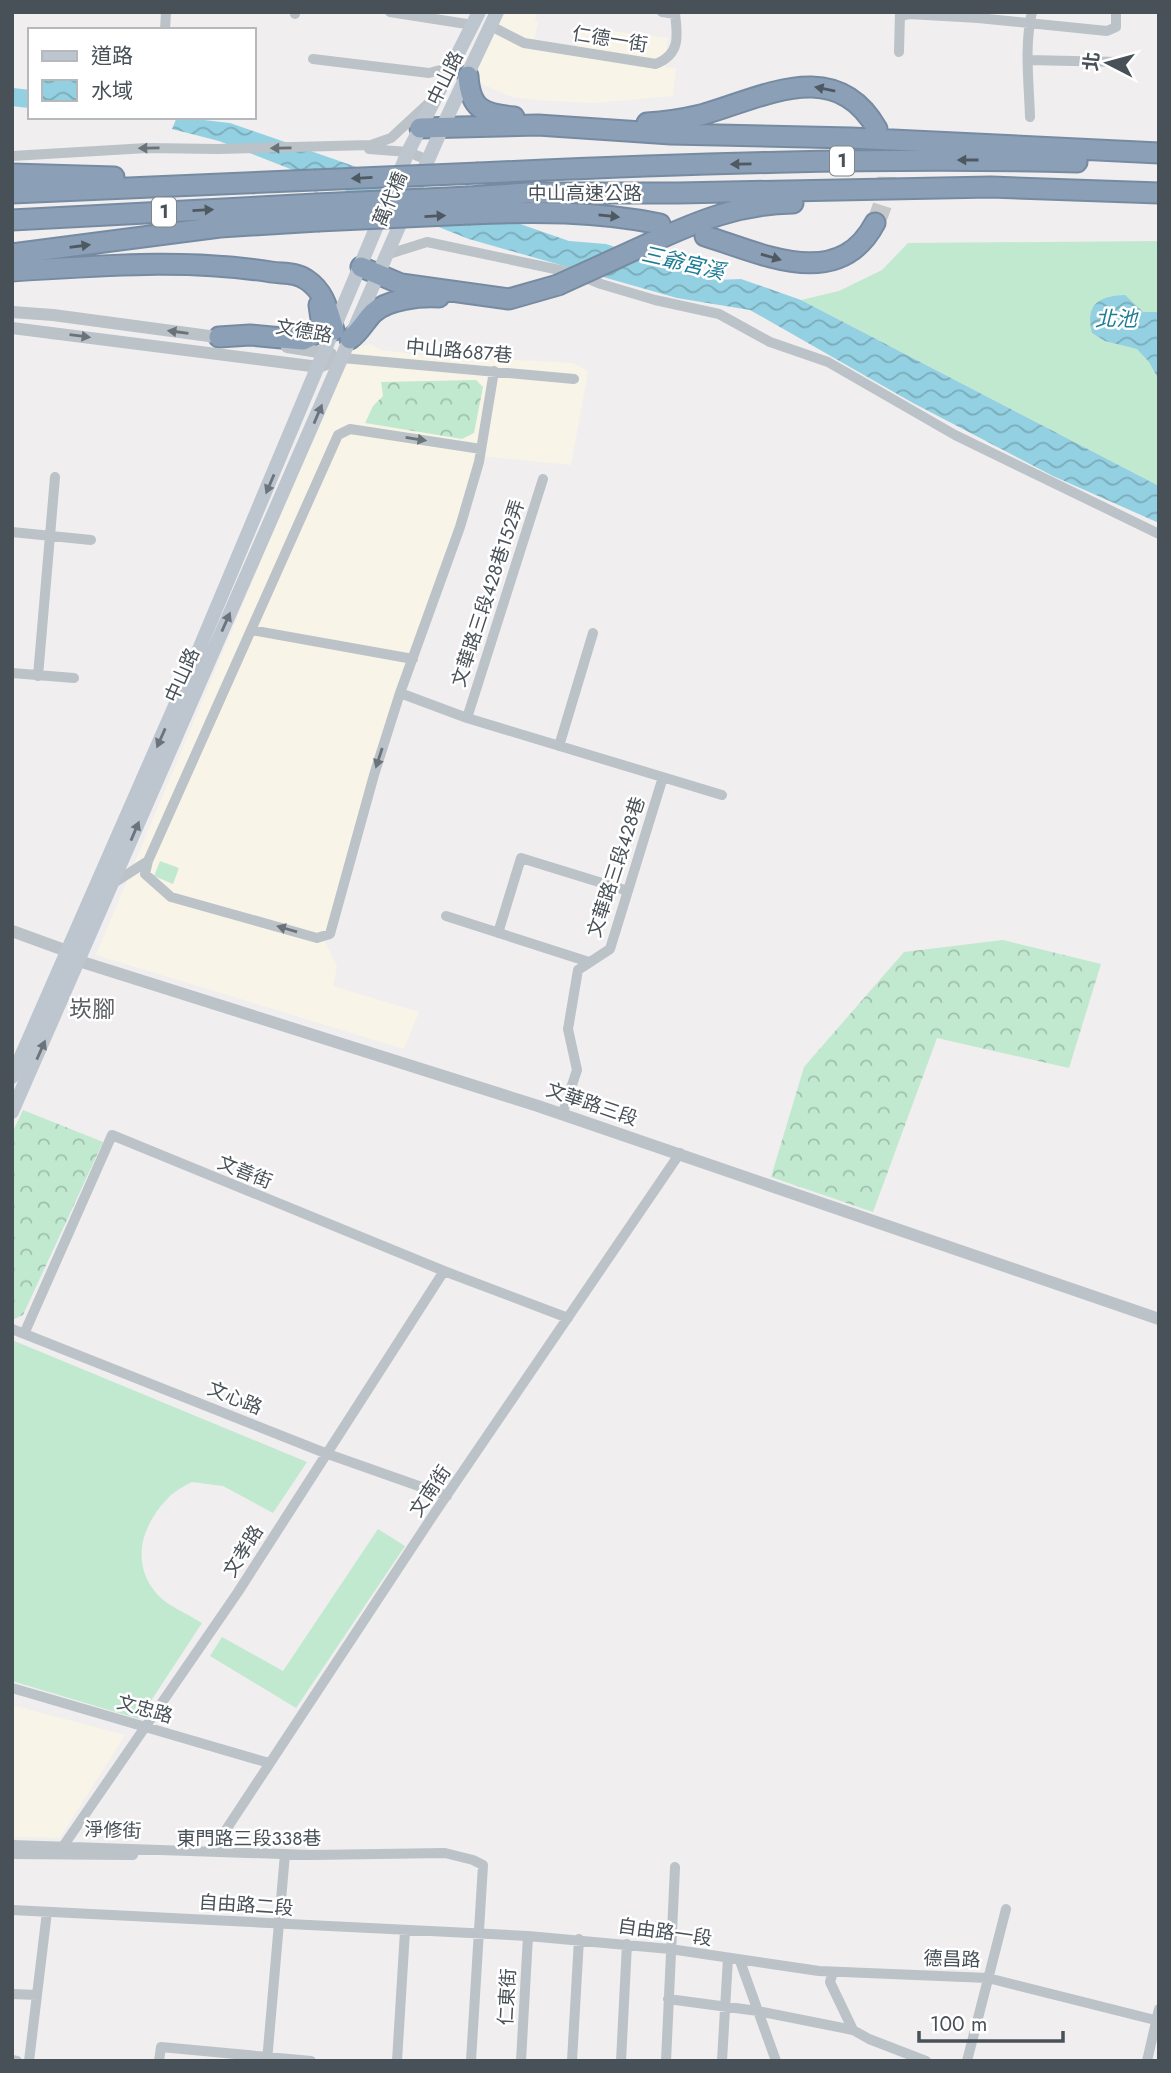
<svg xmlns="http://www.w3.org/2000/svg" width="1171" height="2073" font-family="Jost,'Noto Sans TC',sans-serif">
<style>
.commercial{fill:#f9f4e8}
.grass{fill:#c1e9d0}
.forest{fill:url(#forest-crowns)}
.water{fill:url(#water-waves)}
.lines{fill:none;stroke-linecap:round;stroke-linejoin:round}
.river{stroke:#93d0e1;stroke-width:18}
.motorway-tunnel{stroke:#c6c7c8;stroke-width:19;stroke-dasharray:19 10;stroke-linecap:butt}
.motorway-casing{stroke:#768ba2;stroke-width:23}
.minor{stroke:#bbc2c8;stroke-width:10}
.tertiary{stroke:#bbc2c8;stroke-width:12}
.secondary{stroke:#bdc6cf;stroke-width:14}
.motorway{stroke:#8ba0b7;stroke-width:19}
.motorway-bridge-casing{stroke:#768ba2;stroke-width:23;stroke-linecap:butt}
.motorway-bridge{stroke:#8ba0b7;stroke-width:19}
.oneway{fill:#4f5962}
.oneway2{fill:#6a737a}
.oneway3{fill:#6b747c}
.labels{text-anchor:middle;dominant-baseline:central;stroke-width:5;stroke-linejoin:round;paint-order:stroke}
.shield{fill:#fff;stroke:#7f858a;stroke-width:2}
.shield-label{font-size:18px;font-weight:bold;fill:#485158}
.street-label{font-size:19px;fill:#485158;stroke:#fff}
.water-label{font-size:21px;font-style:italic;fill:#1d7c96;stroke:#fff}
.quarter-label{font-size:23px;fill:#5b5e62;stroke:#fff}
</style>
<defs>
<pattern id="forest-crowns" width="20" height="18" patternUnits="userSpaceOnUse" patternTransform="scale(1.75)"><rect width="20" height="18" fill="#c1e9d0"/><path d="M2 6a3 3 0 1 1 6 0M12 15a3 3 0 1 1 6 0" fill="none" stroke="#9fbfac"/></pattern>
<pattern id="water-waves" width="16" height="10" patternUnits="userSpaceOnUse" patternTransform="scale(1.75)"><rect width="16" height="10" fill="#93d0e1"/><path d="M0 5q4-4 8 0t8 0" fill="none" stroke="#7aabb9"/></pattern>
</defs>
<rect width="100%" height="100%" fill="#f0eeee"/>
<path class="commercial" d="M501,12H537L535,21L538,22L534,42L577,48L580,27L668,38L665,67L676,68L673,96L594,103L535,100L512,97L473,80Z
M371,344L380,350L425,355L573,363L588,371L571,465L479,456L323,938L337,967L333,986L419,1012L404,1049L96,955L350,348Z
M12,1705L125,1735L60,1838L12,1837Z"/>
<path class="grass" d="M1159,241V486L801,300L839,291L882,270L908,243Z
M160,861L179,868L173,884L154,876Z
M12,1340L307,1462L273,1513L223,1486L192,1482C184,1486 175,1491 169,1497C142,1524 130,1562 156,1593C167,1606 188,1614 202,1623L139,1719L12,1681Z
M378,1529L405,1546L296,1708L210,1656L222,1637L283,1671Z"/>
<path class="forest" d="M476,380L483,387L474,433L462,439L365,423L373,406L383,396L381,382Z
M1003,940L1101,964L1069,1068L937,1038L873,1212L771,1177L804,1067L904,952Z
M23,1110L103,1142L23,1315L12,1320V1133Z"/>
<path class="water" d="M177,117L230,123L569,241L606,244L716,280L741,279L801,300L1159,486V523L1053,476L913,403L750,310L677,298L469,239L219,141L172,129Z
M1125,295L1143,312H1159V380L1149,362L1137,349L1105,341L1092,333C1085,305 1098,296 1125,295Z"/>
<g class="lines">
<path class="river" d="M12,97L30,99"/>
<path class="motorway-tunnel" d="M875,223C888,198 890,173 883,146"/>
<defs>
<path id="motorway" d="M468,76C470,109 483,114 514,117
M647,123C666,122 684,119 701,115C762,98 835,55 877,129
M420,128L538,125L671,134L851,138L1159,153
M479,173C678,164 878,157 1077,162
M12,174L114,177
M12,193L314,180
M469,197L527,193H678L991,187L1159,193
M470,214C535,211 596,211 660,224
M12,220L316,204
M705,236C761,253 838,293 875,223
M650,243C698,221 739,204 793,203
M12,254L220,227L318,221
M361,267L401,284L509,299L558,285
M12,271C98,266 185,258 271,272C284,274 295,272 307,280C325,292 328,311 334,330
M219,337L250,335L303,340L315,334L322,326L319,305
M350,339C360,332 365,321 373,313C388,299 420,296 439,297"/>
</defs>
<use href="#motorway" class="motorway-casing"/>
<path class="minor" d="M390,12L473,25
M295,14V12
M900,16L909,14L978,18L1107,31L1116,27V12
M491,26L524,43L656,64C680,54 678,37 675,14L662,12
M165,30L166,12
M899,52L900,12
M313,59L429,73L444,69L454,63
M1028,60L1119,62
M1030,117C1029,83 1024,46 1032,12
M369,149L408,152L428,160
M12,156L147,148L218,149L371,145L391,138L431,101
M389,254L427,242L574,273L601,284L655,300L719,314L770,342L828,362L955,435L1159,534
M342,358L574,379
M12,532L91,540
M251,630L413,659
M12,673L74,678
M38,676L55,477
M400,693L467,718L722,795
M467,718L543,479
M559,746L593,633
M148,861L145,874L171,897L317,938L330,934L374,775L400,693L460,527L479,462L494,371
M112,884L148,861L338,435L350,429L481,449
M446,916L589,962
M498,933L521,858L628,891
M562,1115L577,1070L568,1029L578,970L610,949L663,777
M12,1329L325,1453L447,1496
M24,1334L112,1135L444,1271L568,1318
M12,1688L269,1763
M12,1845L311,1855L445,1853L473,1860L483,1865L471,2061
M64,1845L238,1592L444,1271
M212,1851L434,1514L680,1153
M12,1854L133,1855
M12,1910L528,1936L670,1949L819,1971L988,1978L1159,2021
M740,1961L776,2061
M833,1972L830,1982L853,2030L869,2039L926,2061
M12,1994L37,1995
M668,1999L758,2011L853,2030
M12,2060L17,2061
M29,2061L47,1912
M159,2061L161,2047L311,2061
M267,2061L285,1854
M397,2061L405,1931
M521,2061L528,1936
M572,2061L579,1939
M621,2061L627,1944
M666,2061L675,1867
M722,2061L728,1958
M967,2061L1006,1909
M1147,2061L1159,2009"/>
<path class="tertiary" d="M12,312L53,315L224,338
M12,328L319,367L342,358
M287,347L331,354
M12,931L67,951L79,961L538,1106L1159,1319"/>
<path class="secondary" d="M12,1077L184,685L408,152L479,12
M12,1112L442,128L497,12"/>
<use href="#motorway" class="motorway"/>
<defs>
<path id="motorway-bridge" d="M314,180L479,173
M316,204L469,197
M318,221L470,214
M558,285L650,243"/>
</defs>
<use href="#motorway-bridge" class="motorway-bridge-casing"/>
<use href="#motorway-bridge" class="motorway-bridge"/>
</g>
<defs><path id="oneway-solid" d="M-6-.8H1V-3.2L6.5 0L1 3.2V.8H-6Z" transform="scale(1.75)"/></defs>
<g class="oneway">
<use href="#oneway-solid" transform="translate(825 89) rotate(-168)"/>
<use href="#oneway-solid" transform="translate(968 160) rotate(180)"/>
<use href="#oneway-solid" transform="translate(741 164) rotate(179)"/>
<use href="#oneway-solid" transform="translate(362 178) rotate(177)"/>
<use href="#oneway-solid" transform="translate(203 210) rotate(-3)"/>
<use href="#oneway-solid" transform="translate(435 216) rotate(-3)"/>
<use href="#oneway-solid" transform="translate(609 216) rotate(6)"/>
<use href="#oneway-solid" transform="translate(80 246) rotate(-8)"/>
<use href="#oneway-solid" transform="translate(771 257) rotate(16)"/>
</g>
<g class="oneway2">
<use href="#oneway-solid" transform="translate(149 148) rotate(179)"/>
<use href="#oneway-solid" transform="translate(281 148) rotate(179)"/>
<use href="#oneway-solid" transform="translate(178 332) rotate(-172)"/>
<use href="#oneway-solid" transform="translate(80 336) rotate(7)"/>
<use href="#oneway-solid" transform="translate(416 439) rotate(9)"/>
<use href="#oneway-solid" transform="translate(379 758) rotate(108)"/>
<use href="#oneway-solid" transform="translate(287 929) rotate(-164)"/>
</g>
<g class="oneway3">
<use href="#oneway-solid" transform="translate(318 414) rotate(-67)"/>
<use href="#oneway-solid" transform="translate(270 484) rotate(113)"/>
<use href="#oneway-solid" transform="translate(226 622) rotate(-66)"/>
<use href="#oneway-solid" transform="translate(161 738) rotate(114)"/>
<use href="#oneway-solid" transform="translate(135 831) rotate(-67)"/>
<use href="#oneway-solid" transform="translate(41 1050) rotate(-66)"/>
</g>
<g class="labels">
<g class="shield">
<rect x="830" y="146.5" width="24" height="29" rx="5"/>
<rect x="152" y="197.5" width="24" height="29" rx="5"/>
</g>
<g class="shield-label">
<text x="842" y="161">1</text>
<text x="164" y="212">1</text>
</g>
<g class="street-label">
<text transform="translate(610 39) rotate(9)">仁德一街</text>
<text transform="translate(445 78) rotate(-64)">中山路</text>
<text x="585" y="193">中山高速公路</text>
<text transform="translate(390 199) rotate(-67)">萬代橋</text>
<text transform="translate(304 331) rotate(10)">文德路</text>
<text transform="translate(459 351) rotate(5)">中山路687巷</text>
<text transform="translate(488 593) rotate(-72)">文華路三段428巷152弄</text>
<text transform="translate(182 675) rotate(-66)">中山路</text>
<text transform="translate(616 867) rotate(-72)">文華路三段428巷</text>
<text transform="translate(592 1104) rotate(19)">文華路三段</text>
<text transform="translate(245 1172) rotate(22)">文善街</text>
<text transform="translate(235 1398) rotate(22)">文心路</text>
<text transform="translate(430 1491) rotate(-56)">文南街</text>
<text transform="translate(243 1551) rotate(-58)">文孝路</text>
<text transform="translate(145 1709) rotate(16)">文忠路</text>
<text transform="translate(113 1830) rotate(2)">淨修街</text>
<text x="249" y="1838">東門路三段338巷</text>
<text transform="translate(246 1905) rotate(4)">自由路二段</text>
<text transform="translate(665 1932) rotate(8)">自由路一段</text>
<text transform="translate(952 1959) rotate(2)">德昌路</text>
<text transform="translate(507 1997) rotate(-87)">仁東街</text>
</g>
<g class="water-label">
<text transform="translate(683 263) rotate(13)">三爺宮溪</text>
<text x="1116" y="319">北池</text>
</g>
<g class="quarter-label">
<text x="92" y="1009">崁腳</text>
</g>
</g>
<rect width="1171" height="2073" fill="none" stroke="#485158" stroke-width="28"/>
<rect x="28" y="28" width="228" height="91" fill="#ffffff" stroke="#b6b9bc" stroke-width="2"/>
<rect x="42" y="51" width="35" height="10" fill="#bdc6cf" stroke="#b6b9bc" stroke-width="2"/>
<text x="91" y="63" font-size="21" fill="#485158">道路</text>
<rect x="42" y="80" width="35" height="21" fill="url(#water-waves)" stroke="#b6b9bc" stroke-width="2"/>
<text x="91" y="98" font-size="21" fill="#485158">水域</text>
<g transform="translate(1108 63) rotate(276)" stroke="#ffffff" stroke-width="5" paint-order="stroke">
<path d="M0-5L12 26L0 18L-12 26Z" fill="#485158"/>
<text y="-10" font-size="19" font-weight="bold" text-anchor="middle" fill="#485158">北</text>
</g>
<path d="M919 2031v10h144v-10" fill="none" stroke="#485158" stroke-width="3.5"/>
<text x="930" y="2031" font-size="21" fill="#485158" stroke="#ffffff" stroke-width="5" paint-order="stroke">100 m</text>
</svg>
